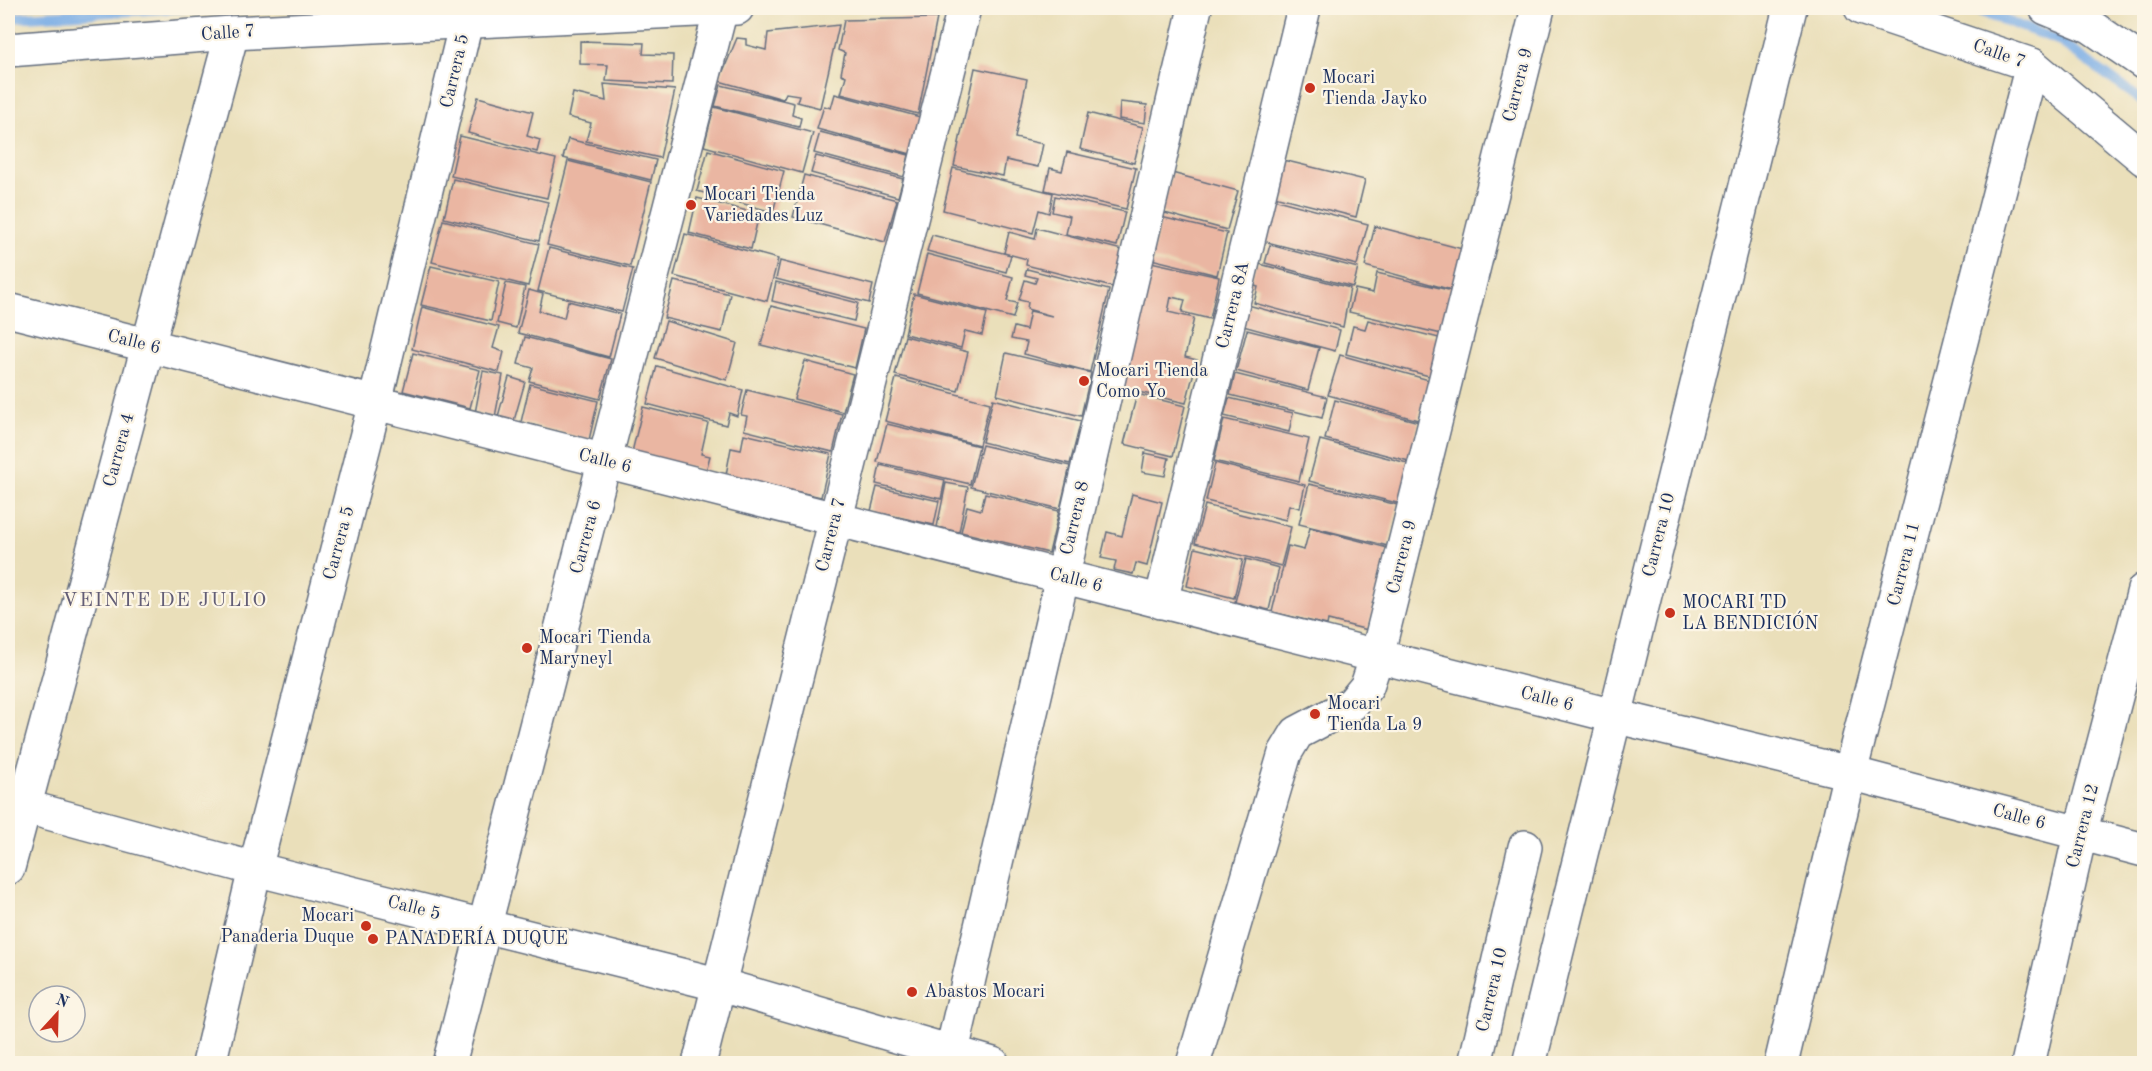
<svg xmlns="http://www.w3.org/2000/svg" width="2152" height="1071" font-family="'Old Standard TT',serif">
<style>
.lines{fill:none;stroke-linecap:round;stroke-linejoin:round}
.stream{stroke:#7aade6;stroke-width:10}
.building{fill:#eab6a2}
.street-casing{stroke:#636d7e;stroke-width:36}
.secondary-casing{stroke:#636d7e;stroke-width:36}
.street{stroke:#fff;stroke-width:33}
.secondary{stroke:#fff;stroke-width:33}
.poi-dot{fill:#c8321e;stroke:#fcf5e5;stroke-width:2}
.labels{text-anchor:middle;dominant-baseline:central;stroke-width:4.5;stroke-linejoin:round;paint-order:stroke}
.street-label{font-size:18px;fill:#1b2f5e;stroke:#fcf5e5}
.poi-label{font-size:18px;fill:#1b2f5e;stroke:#fcf5e5;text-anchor:start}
.neighbourhood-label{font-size:20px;letter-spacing:1.5px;fill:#635e76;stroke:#fcf5e5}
</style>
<rect width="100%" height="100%" fill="#fcf5e5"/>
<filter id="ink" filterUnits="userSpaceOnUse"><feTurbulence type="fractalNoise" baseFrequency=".0167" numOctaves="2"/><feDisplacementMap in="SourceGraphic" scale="12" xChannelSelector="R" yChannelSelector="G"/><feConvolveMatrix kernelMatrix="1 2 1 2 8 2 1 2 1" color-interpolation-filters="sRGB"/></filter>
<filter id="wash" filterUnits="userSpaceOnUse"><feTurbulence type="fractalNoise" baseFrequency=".008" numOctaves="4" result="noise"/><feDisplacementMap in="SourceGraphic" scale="24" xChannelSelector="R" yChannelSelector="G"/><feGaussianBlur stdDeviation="1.35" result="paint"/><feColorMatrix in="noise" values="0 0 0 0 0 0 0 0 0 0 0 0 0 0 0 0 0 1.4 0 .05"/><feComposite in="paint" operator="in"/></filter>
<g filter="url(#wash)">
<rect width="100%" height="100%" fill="#eadfba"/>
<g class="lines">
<path class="stream" d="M1971,8L2058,40L2144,102
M8,18L184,8"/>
</g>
<g id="blocks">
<path class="building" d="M937,18L918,114L841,94L846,76L841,74L845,53L838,50L844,20Z
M839,25L820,108L797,102L799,95L786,93L783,99L719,81L737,38L746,39V45L766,50L768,33Z
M580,41L644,43L643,54L673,55L672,84L606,81L608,65L580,64Z
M975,68L1027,79L1015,138L1043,144L1038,167L1006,160L1003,176L954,166Z
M604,84L675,90L660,158L586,141L591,123L568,117L573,93L606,101Z
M721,85L794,103L792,115L801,118L799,127L715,106Z
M835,94L920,117L911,154L817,129L824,106L831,108Z
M478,97L533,112L527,136L540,140L537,152L468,133Z
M1120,102L1147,105L1145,123L1119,119Z
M714,107L813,133L802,173L704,146Z
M1088,113L1143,127L1134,163L1080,149Z
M820,132L909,155L904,177L814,153Z
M460,136L556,159L547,198L451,176Z
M568,139L656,160L651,180L563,158Z
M708,150L784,171L773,212L697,191Z
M1067,152L1136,168L1126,209L1045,190L1050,168L1062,171Z
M816,156L903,179L898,197L811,173Z
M1283,160L1365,180L1356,217L1274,196Z
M568,161L651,182L630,266L547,245Z
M953,168L1053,193L1049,213L1039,210L1033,233L943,210Z
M1172,173L1238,191L1227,230L1161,212Z
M804,175L897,200L885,242L793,217Z
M453,179L548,202L539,241L444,218Z
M1055,196L1125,212L1117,246L1066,234L1070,216L1052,212Z
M697,198L759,214L751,249L689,233Z
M1273,199L1368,224L1357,265L1263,241Z
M1161,217L1227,233L1217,275L1151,259Z
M443,220L539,244L528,286L432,262Z
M1375,226L1470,251L1459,292L1365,266Z
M1037,228L1122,250L1112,287L1026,265L1027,259L1004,253L1009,232L1035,239Z
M685,234L778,259L767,301L674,276Z
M932,235L1011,255L1006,272L927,251Z
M1270,245L1358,268L1353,287L1265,263Z
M549,248L633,269L622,312L538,291Z
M927,254L1013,277L1007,301L1017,303L1013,318L917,293Z
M780,261L873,285L869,303L776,279Z
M1151,262L1219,277L1210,319L1182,312L1185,300L1171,297L1168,312L1194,318L1185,357L1197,360L1186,403L1121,388Z
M1256,263L1350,288L1343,327L1254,303L1258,287L1249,284Z
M431,266L499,282L491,321L421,305Z
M1027,269L1109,290L1090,372L1024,354L1027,342L1011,339L1014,327L1026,330L1030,311L1052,316L1027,309L1028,302L1019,300L1025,280L1035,283L1037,278L1025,275Z
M1377,273L1461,293L1450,336L1349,312L1355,289L1373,293Z
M674,281L730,294L722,332L664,318Z
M776,282L858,303L854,321L772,301Z
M506,283L525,287L516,328L497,323Z
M529,290L543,294L539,311L564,318L568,301L620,314L609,357L518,333Z
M914,294L987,313L982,335L965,331L961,348L905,334Z
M1248,305L1340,330L1335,351L1243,326Z
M771,306L864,329L855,368L761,345Z
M422,307L499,327L493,348L504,352L499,372L412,349Z
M1368,320L1443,339L1433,377L1346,354L1353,326L1365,329Z
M666,321L737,343L727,380L655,358Z
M1247,330L1319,348L1308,390L1236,371Z
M905,336L968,352L958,391L895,375Z
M525,337L611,359L600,399L529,381L533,368L518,364Z
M413,353L480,370L470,408L403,391Z
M1006,353L1091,373L1081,416L997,395Z
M1340,355L1429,380L1418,420L1328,395Z
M805,361L853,374L843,412L794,399Z
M657,366L743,390L737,416L729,413L726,425L647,404Z
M483,371L503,375L495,417L475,413Z
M1235,374L1327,397L1322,418L1230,395Z
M509,377L525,382L513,424L497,420Z
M896,378L990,403L979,445L885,421Z
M530,384L598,401L589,440L521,422Z
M747,390L842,414L833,452L744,430L747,416L741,415Z
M1137,394L1185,406L1173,456L1124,444Z
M1229,398L1293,413L1289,432L1224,416Z
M993,399L1081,421L1070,464L982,442Z
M1335,400L1419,422L1409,461L1325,439Z
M643,407L708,423L701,454L710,456L706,471L632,452Z
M1224,419L1309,439L1299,481L1214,461Z
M887,424L979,446L970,484L877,462Z
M744,434L831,454L821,497L726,475L731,448L741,450Z
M1320,440L1411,464L1401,504L1309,481Z
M982,445L1070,466L1060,509L971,487Z
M1145,453L1169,458L1165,476L1142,472Z
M1215,463L1305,485L1300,508L1289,505L1286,520L1206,501Z
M880,465L945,480L941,499L876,484Z
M946,483L968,487L959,532L937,527Z
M1309,484L1398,505L1388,546L1299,524Z
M877,487L939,501L934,525L871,511Z
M985,493L1059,511L1049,553L961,532L967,506L981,510Z
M1132,494L1162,502L1147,566L1136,563L1133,574L1114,570L1116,561L1101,558L1107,532L1122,536Z
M1205,505L1291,527L1281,566L1195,543Z
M1310,528L1388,548L1368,630L1328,620L1327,625L1272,612L1288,546L1304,550Z
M1195,548L1243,560L1234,598L1187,586Z
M1246,559L1279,568L1269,610L1235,602Z"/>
</g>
</g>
<g filter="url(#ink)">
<use href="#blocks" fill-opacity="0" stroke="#636d7e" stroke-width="1.5"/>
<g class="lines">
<defs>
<path id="street" d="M2046,8L2090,26L2144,63
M8,310L1614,716L1850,773L2144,850
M1161,602L1304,8
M8,802L255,869L717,984L993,1064
M8,868L232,33
M209,1064L255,869L375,403L466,22
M449,1064L721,9
M699,1064L964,8
M949,1064L1195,8
M1193,1064L1285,753L1297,733L1352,704L1367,686L1377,656L1538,8
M1475,1064L1525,847
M1529,1064L1790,8
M1781,1064L1850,773L2032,65
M2028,1064L2080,834L2144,590"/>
<path id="secondary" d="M1861,8L2032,65L2144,159
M8,50L232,33L737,8"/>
</defs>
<use href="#street" class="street-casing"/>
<use href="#secondary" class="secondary-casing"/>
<use href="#street" class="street"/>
<use href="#secondary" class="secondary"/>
</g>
</g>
<g class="poi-dot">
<circle cx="1310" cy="88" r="6"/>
<circle cx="691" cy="205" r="6"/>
<circle cx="1084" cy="381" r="6"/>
<circle cx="1670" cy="613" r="6"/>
<circle cx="527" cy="648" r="6"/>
<circle cx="1315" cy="714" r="6"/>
<circle cx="366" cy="926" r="6"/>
<circle cx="373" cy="939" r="6"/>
<circle cx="912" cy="992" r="6"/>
</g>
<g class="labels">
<g class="street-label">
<text transform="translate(228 33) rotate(-4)">Calle 7</text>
<text transform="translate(1999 54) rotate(19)">Calle 7</text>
<text transform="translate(455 71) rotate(-77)">Carrera 5</text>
<text transform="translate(1518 85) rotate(-76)">Carrera 9</text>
<text transform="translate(1233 305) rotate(-76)">Carrera 8A</text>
<text transform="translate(134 342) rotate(14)">Calle 6</text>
<text transform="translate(119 450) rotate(-75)">Carrera 4</text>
<text transform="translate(605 461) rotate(14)">Calle 6</text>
<text transform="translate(1075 518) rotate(-77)">Carrera 8</text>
<text transform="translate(831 535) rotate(-76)">Carrera 7</text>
<text transform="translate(1659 535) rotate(-76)">Carrera 10</text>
<text transform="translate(586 537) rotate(-75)">Carrera 6</text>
<text transform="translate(339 543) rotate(-75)">Carrera 5</text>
<text transform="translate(1402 557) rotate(-76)">Carrera 9</text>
<text transform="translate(1904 564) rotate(-76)">Carrera 11</text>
<text transform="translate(1076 580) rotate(14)">Calle 6</text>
<text transform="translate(1547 699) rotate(14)">Calle 6</text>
<text transform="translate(2019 817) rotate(15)">Calle 6</text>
<text transform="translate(2083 826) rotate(-76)">Carrera 12</text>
<text transform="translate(414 908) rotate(14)">Calle 5</text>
<text transform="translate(1492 990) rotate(-77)">Carrera 10</text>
</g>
<g class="poi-label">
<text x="1322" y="78">Mocari<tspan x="1322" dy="21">Tienda Jayko</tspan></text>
<text x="703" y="195">Mocari Tienda<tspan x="703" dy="21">Variedades Luz</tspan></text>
<text x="1096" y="371">Mocari Tienda<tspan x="1096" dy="21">Como Yo</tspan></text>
<text x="1682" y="603">MOCARI TD<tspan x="1682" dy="21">LA BENDICIÓN</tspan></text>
<text x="539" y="638">Mocari Tienda<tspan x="539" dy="21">Maryneyl</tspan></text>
<text x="1327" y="704">Mocari<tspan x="1327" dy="21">Tienda La 9</tspan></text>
<text x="354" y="916" text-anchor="end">Mocari<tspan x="354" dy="21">Panaderia Duque</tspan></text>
<text x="385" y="939">PANADERÍA DUQUE</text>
<text x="924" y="992">Abastos Mocari</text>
</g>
<g class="neighbourhood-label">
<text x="165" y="601">VEINTE DE JULIO</text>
</g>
</g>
<rect width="2152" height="1071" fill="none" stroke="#fcf5e5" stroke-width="30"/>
<g transform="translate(57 1014) rotate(22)"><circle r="28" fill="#fcf5e5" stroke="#a2a6af" stroke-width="1.5"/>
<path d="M0-4.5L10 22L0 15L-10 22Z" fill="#c8321e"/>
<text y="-9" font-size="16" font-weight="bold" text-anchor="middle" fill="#1b2f5e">N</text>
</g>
</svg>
